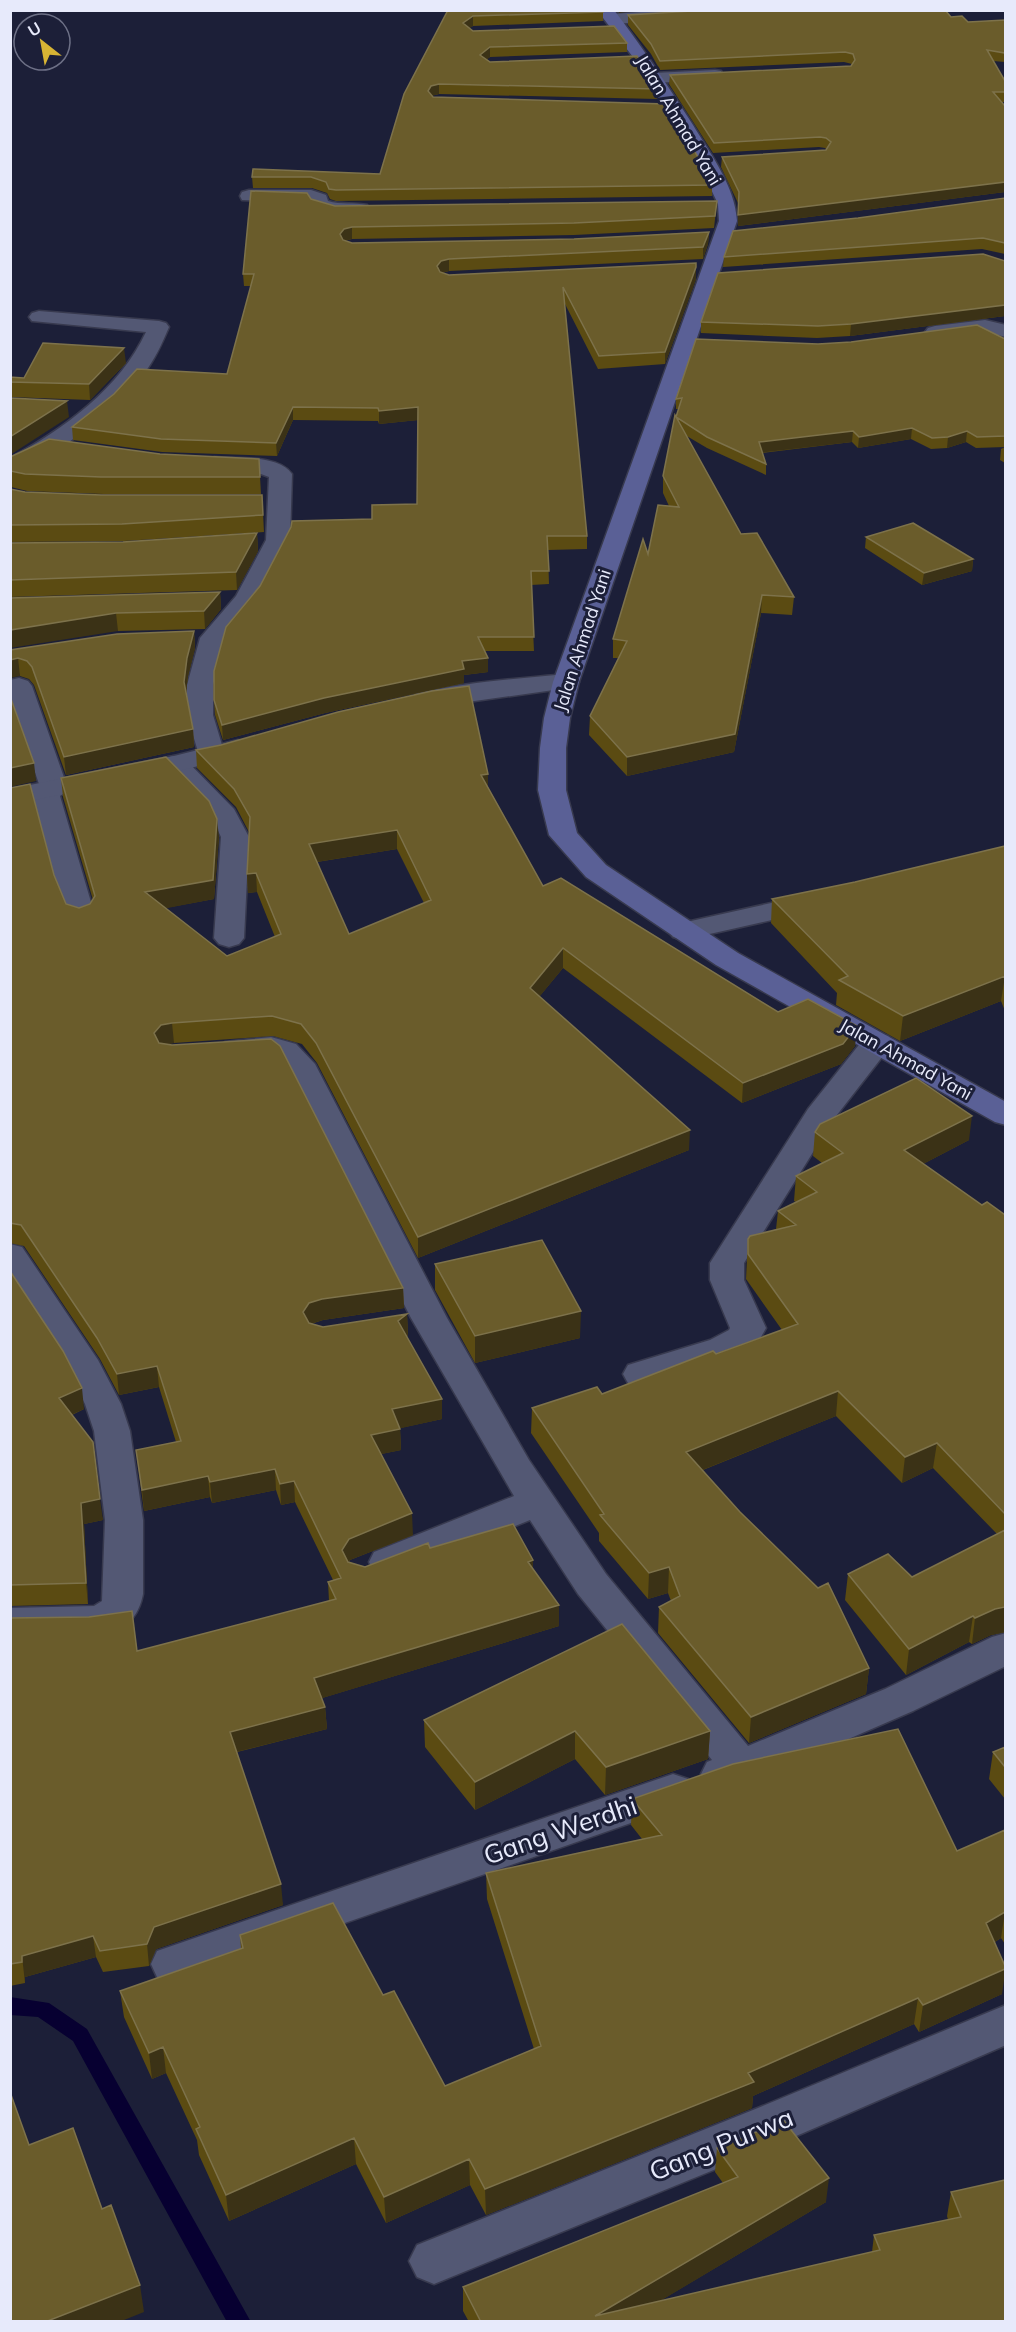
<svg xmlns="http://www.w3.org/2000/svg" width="1016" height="2332" font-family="Mulish,sans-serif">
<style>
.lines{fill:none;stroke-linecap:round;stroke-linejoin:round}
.stream{fill:#070031;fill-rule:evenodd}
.minor-casing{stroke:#383a4f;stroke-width:3}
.tertiary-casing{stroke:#383a4f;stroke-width:3}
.secondary-casing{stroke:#383a4f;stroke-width:3}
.minor{fill:#535874;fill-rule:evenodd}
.tertiary{fill:#535874;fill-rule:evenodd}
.secondary{fill:#5a6096;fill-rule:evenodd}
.wall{fill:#5b4b12;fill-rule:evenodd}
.shaded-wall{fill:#3b3216}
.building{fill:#6a5c2b;stroke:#7d724b;stroke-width:1.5;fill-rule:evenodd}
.labels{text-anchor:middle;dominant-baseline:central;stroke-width:6;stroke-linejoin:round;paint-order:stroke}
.far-street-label{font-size:18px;fill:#e7eafb;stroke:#1c1f38}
.near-street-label{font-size:26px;fill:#e7eafb;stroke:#1c1f38}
</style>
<rect width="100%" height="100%" fill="#1c1f38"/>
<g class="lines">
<path class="stream" d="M10,1997L49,2003L87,2029L251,2322H227L73,2041L38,2017L10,2015Z"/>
<defs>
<path id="minor" d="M669,10H758L750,15L612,24L604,19L612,14Z
M715,70L721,71L723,75L721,79L654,83L646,78L654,73Z
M249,190H311L326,195L328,201C341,205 354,202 367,205L369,209L367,213C348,218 330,214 312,208L309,202L242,200L240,196L242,192Z
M39,311L159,321L166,323L169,327C163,341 157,355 148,368C123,402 52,463 10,474V458C64,429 120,388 146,332L32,321L29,317L32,313Z
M985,320L1006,325V337L985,332L935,338L928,336L925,332L928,328L935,326Z
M215,457C237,459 278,454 292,474L290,540L259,599L225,640L213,685V715L225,755L222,761L212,763L202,761L199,755L187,715V685L200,638L236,596L266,540L269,477L261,474L207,469L204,464L207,459Z
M19,678L28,681L32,686L68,789L60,796L95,916L90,922L80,925L70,922L58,893L31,791L39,784L10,699V680Z
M174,756L184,758L234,809L249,837L244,938L239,944L229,947L219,944L214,938L221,837L212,818L160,764L164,758Z
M816,893L826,896L831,902L826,908L683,940L673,937L668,931L673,925Z
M877,1034L888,1036L893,1043L833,1120L744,1263V1280L766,1328L756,1346L736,1356L654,1383L641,1386L628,1383L623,1374L628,1365L710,1340L729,1330L730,1328L710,1280V1263L808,1109L866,1036Z
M271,1037L296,1044L315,1064L447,1318L529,1460L606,1574L748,1746L885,1689L992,1637L1006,1633V1666L913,1711L756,1779L722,1790L707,1786L701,1774L707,1762L712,1760L578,1594L530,1520L402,1572L388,1576L374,1572L369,1562L374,1552L514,1496L411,1318L285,1067L270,1056L236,1058L225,1056L220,1049L225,1042Z
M10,1244L22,1247L98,1360L121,1404L130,1431L143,1520V1594C135,1636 101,1636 66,1636C48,1637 29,1637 10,1638V1608L94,1606L102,1601L105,1520L94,1431L85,1404L68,1371L10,1282Z
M673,1774L688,1779L694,1791L688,1803L173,1983L157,1977L151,1964L157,1951Z
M1006,2005V2045L787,2140L434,2284L417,2277L409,2261L417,2245L753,2110Z"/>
<path id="tertiary" d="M566,674L575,677L579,682L575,687L425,708L416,706L412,700L416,694C465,682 516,679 566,674Z
M238,740L247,742L251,748L247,754L174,772L10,805V789L174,756Z"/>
<path id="secondary" d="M597,10H614C643,48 668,86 693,125C711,155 735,186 737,221L579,682L570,718L566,748V790L577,833L606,865L738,953L1006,1102V1125L995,1122L716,965L586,877L549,835L538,790L540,748L544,718L553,682L719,221L718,204L700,166L636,61Z"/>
</defs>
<use href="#minor" class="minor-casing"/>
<use href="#tertiary" class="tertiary-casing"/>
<use href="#secondary" class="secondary-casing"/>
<use href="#minor" class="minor"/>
<use href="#tertiary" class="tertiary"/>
<use href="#secondary" class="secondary"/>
</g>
<path class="wall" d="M448,10L603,12V21L473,26L469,28L473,31L627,43V52L490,57L487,59L490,62L657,89V99L439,94L431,96L433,97L712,185V196L336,201L330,199L327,193L312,188H253L252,177L380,174Z
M628,15L951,17L968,22L1005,20V62L993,61L1005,81V102H1001L1005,106V192L738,226V203L721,167L722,157L826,150V149L825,148L819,147L713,153L669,84L670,75L851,66L852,64L844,62L660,70L651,54L628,25Z
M1005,198V254L982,249L723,267L724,257L858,218Z
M311,199L335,206L717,201L714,228L574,235L352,239L344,241L352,243L574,239L709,232L708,244L703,259L449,271L442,273L449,275L696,279L665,364L598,369L564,302L587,536V549L548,550L549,584L531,585L534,651H485L488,672L464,675V683L325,713L223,740L215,715L214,700L372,519L417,504L418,420L379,424L378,421L293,420L277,456L162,452L73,440L72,427L227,374L251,286H244L243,274Z
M1005,261V316L850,336L817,338L701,333V322Z
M1005,339V447L976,448L966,442L947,448L931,449L911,439L858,448L852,442L762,453L766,464V475L707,448L685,435L741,534L794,597L792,615L761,613L734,752L627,776L589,735L590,716L618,658H613V639L669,506L663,493V476L679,409H676V399L818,344Z
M126,363L90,400L10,397V377L24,378Z
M1005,447V463L1000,460L1001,449Z
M160,454L259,459L261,494H103L27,491L11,487L10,457Z
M10,489L25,492L101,495H262L264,532L124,541L10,542Z
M257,533L258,551L237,590L10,597V543L123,542Z
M866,537L973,559L972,571L922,585L865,548Z
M220,592L221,609L205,629L118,631L10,598Z
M194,631L195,648L188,676L186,693L193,729L194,747L66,775L34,685L29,679L20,676L10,650Z
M196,750L488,787L543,886L778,1012L855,1046L841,1064L742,1103L563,968L539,997L689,1150L418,1258L317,1063L302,1044L273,1036L174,1043L166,1044L403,1288L404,1308L323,1320L311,1324L323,1327L407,1314L408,1335L407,1336L442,1419L400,1428L401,1450L381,1454L413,1535L350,1560L349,1562L365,1567L430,1548L533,1560V1569L559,1626L322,1698L325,1707L327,1729L237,1752L283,1905L156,1949L149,1966L103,1972L96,1957L25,1977V1983L10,1986V1618L137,1651L329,1601L328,1582L333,1580L295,1502L281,1505L276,1490L212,1503L210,1497L144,1511L136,1450L176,1442L159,1387L119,1395L100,1359L24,1246L10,1243V788L54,875L66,904L79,908L90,904L93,900L63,797L61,778L219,837L214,899L165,908L227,956L275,937L257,892L248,893L247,874L249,832L236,807L197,768ZM397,849L424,903L349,934L317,862Z
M1005,846V1011L1001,1001L900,1041L836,1005L837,993L771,923L772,899L855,882Z
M815,1132L969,1140L923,1164L982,1205L1005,1215V1632L991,1635L972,1644L969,1642L906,1675L845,1600L848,1574L912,1577L997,1534L933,1468L902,1483L836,1416L703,1470L869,1668L866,1694L749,1743L658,1633L659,1607L671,1601L668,1593L648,1599L599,1541V1533L531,1433L532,1408L602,1394L782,1330L746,1279L748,1239L776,1229L778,1211L796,1202L794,1201L796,1176L822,1163L813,1156Z
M435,1264L580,1338L475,1363L435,1290Z
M10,1271L84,1409L72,1415L103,1520L84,1524L88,1604L10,1606Z
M424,1720L710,1731L708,1759L605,1795L575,1759L475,1810L425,1747Z
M1005,1747V1799L989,1779L993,1752Z
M632,1799L957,1851L1005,1830V1944L1001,1938L995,1942L1002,1994L919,2032L914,2024L753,2096L752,2108L486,2215L470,2185L386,2223L356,2164L229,2221L199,2155L197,2140L166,2073L152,2079L124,2017L120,1991L241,1949L240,1935L383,1995L445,2086L534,2049L487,1899L486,1873L642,1839L631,1825Z
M717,2148L826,2202L658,2302L872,2252L874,2235L948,2220L947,2216L951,2192L1005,2322H469L463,2311V2287L723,2183L715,2172Z"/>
<path class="shaded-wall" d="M619,10H640L619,13Z
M473,16V26L463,32V23Z
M490,47V57L480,65V55Z
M439,84V94L431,96L428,91L431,86Z
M1005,182V192L738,226V215Z
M352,227V239L344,241L340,246V234L344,229Z
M709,232L708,244L703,259V247Z
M449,259V271L441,273L437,278V266L441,261Z
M696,267V279L665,364V352Z
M1005,305V316L850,336L851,324Z
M124,348L126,363L90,400L89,384Z
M67,401L69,417L10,455V437Z
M293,407V420L277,456L276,443Z
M418,407V420L379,424V411Z
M912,428L911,439L858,448L859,437Z
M853,431L852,442L758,453L759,442Z
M967,431L966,442L947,448L948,437Z
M257,533L258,551L237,590L236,572Z
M973,559L972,571L922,585L924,573Z
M220,592L221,609L205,629L204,611Z
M762,595L761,613L734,752L627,776V757Z
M116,613L118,631L10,648V630Z
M194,631L195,648L188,676L185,700L184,682L187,658Z
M18,658L20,676L10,678V660Z
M488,658V672L464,675V683L325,713L223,740L222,725L462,661Z
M193,729L194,747L66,775L64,757Z
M34,763L36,781L10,787V768Z
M488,774V793L481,775Z
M217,819L219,837L214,899L147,912L145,892Z
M397,830V849L310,863L309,844Z
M256,873L257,892L248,893L247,874Z
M563,948V968L530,1008V988Z
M1005,976L1001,1001L900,1041L903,1016Z
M172,1023L174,1043L163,1045L156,1053L154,1033L161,1025Z
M857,1026L855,1046L841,1064L742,1103L743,1083Z
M972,1116L969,1140L902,1175L904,1150Z
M690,1130L689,1150L418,1258V1237Z
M403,1288L404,1308L323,1320L310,1324L304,1333L303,1312L309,1303L322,1299Z
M581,1311L580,1338L475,1363V1336Z
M407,1314L408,1335L399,1341L398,1321Z
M157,1366L159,1387L119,1395L117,1374Z
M82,1388L84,1409L62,1419L59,1398Z
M838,1391L836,1416L685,1477L686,1452Z
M442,1399V1419L393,1430L392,1409Z
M400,1429L401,1450L372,1456L371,1435Z
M937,1443L933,1468L902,1483L905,1457Z
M275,1469L276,1490L212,1503L210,1482Z
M208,1476L210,1497L144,1511L142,1490Z
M294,1481L295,1502L281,1505L280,1484Z
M100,1499L103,1520L84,1524L88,1604L86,1583L81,1503Z
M412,1513L413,1535L350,1560L343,1571L342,1550L349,1539Z
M533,1560V1581L528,1562Z
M669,1567L668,1593L648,1599L649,1573Z
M559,1605V1626L316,1700L314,1678Z
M1005,1607V1632L991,1635L972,1644L975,1618L995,1609Z
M973,1616L969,1642L906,1675L909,1649Z
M869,1668L866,1694L749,1743L751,1717Z
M325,1707L327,1729L232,1753L230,1732Z
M575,1731V1759L475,1810V1782Z
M710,1731L708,1759L605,1795L606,1767Z
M281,1884L283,1905L156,1949L149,1966L147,1944L154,1927Z
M1005,1912L1001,1938L982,1949L986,1923Z
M93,1936L96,1957L25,1977V1983L22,1956Z
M1005,1969V1974L1002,1994L919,2032L923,2005Z
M918,1998L914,2024L753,2096L752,2108L486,2215L485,2189Z
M163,2047L166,2073L152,2079L149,2053Z
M354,2138L356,2164L229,2221L226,2195Z
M469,2159L470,2185L386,2223L384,2197Z
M829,2178L826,2202L625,2322L595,2316Z
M140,2285L144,2312L119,2322H45Z"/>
<path class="building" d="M448,10H602L603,12L473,16L463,23L473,31L614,26L627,43L490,47L480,55L490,62L637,56L657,89L439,84L431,86L428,91L433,97L666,104L698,157L712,185L336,190L329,189L326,182L311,177H252L253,169L380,174L404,94Z
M708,10H945L951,17L962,16L968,22L1005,20V53L987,50L1005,81V92H993L1005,106V182L738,215L739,192L722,157L826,150L831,142L826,138L820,137L714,143L670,75L851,66L855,60L853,54L845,52L660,61L651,44L628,15Z
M251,191L307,193L311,199L335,206L717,201L715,216L574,223L352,227L344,229L340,234L343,240L352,243L574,239L709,232L703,247L449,259L441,261L437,266L440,272L449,275L696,263V267L665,352L599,356L563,287L587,536H547L549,571H531L534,637H478L488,658L462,661L464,669L324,698L222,725L214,700V671L226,627L260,586L291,527L292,521L372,519V505L417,504L418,407L379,411L378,408L293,407L276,443L161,439L72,427L114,394L137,369L227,374L254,274H243Z
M1005,198V243L983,238L724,257L733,231L858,218Z
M983,254L1005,261V305L851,324L818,326L701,322L718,273Z
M977,325L1005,339V436L977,437L967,431L948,437L932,438L912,428L859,437L853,431L759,442L766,464L707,437L676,417L682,398L676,399L696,339L818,344L851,342Z
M43,343L124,348L89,384L10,382V377L24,378Z
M10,398L67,401L10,437Z
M675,415L741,534L757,533L794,597L762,595L735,734L627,757L590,716L627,641L613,639L643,539L648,554L658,505L679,507L663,476Z
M49,439L160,454L259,459L260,477H101L25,474L10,471V457Z
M10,489L25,492L101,495H262L263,515L122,524L10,525Z
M913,523L973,559L924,573L866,537Z
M257,533L236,572L10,580V543L123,542Z
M220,592L204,611L116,613L10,630V598Z
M194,631L187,658L184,682L193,729L64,757L32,667L27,661L18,658L10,660V650L117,634Z
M469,686L488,774L481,775L543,886L561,878L778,1012L808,999L857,1026L843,1044L743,1083L563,948L530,988L690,1130L418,1237L316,1043L301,1024L272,1016L172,1023L161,1025L154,1033L159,1043L172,1045L271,1039L280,1046L403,1288L322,1299L309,1303L303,1312L309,1323L323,1327L407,1314L398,1321L442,1399L392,1409L400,1429L371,1435L412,1513L349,1539L342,1550L348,1562L365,1567L428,1543L430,1548L513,1524L533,1560L528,1562L559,1605L314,1678L325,1707L230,1732L281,1884L154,1927L147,1944L100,1951L93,1936L22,1956V1962L10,1964V1618L89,1617L132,1611L137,1651L336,1599L328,1582L341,1578L294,1481L280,1484L275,1469L210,1482L208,1476L142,1490L136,1450L181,1441L157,1366L117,1374L97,1338L21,1225L10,1223V788L30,784L54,875L66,904L79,908L90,904L95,896L61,778L166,757L209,801L217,819L213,880L145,892L227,956L281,934L256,873L247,874L250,817L234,789L196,750L221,745L338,712L432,691ZM397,830L431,900L349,934L309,844Z
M10,696L34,763L10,768Z
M1005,846V978V976L903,1016L839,980L848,976L772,899L855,882Z
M916,1078L972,1116L904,1150L982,1205L987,1202L1005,1215V1514L937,1443L905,1457L838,1391L686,1452L740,1512L818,1588L828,1583L869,1668L751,1717L659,1607L680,1596L669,1567L649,1573L600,1515L604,1514L532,1408L597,1387L602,1394L713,1351L716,1354L798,1324L748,1254V1239L750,1236L796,1225L778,1211L817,1192L796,1176L843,1153L815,1132L820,1124Z
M542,1240L581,1311L475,1336L435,1264Z
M10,1271L63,1351L82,1388L59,1398L93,1442L100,1499L81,1503L86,1583L10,1585Z
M1005,1530V1607L995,1609L975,1618L973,1616L909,1649L848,1574L888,1554L912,1577Z
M622,1624L710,1731L606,1767L575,1731L475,1782L424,1720Z
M898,1729L957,1851L1005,1830V1912L986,1923L1005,1966V1969L923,2005L918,1998L748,2073L754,2082L485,2189L469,2159L384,2197L354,2138L226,2195L196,2129L200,2127L163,2047L149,2053L120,1991L243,1948L240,1935L333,1903L383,1995L394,1991L445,2086L541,2046L486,1873L662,1835L632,1799L733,1764Z
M1005,1747V1767L993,1752Z
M10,2092L29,2145L73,2128L102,2209L111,2205L140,2285L45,2322H10Z
M784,2121L829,2178L595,2316L880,2250L874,2235L961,2217L951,2192L1005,2180V2322H481L463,2287L738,2177L717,2148Z"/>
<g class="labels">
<g class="far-street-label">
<text transform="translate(679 120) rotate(59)">Jalan Ahmad Yani</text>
<text transform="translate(582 640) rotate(-72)">Jalan Ahmad Yani</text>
<text transform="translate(906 1059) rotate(29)">Jalan Ahmad Yani</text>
</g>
<g class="near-street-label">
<text transform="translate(560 1830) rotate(-19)">Gang Werdhi</text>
<text transform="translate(721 2144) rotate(-22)">Gang Purwa</text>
</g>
</g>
<rect width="1016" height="2332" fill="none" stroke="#e7eafb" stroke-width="24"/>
<g transform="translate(42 42) rotate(329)"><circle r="28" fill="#1c1f38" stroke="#6d7086" stroke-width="1.5"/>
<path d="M0-4.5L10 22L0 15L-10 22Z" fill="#d7b434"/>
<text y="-9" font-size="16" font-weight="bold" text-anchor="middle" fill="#e7eafb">U</text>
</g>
</svg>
